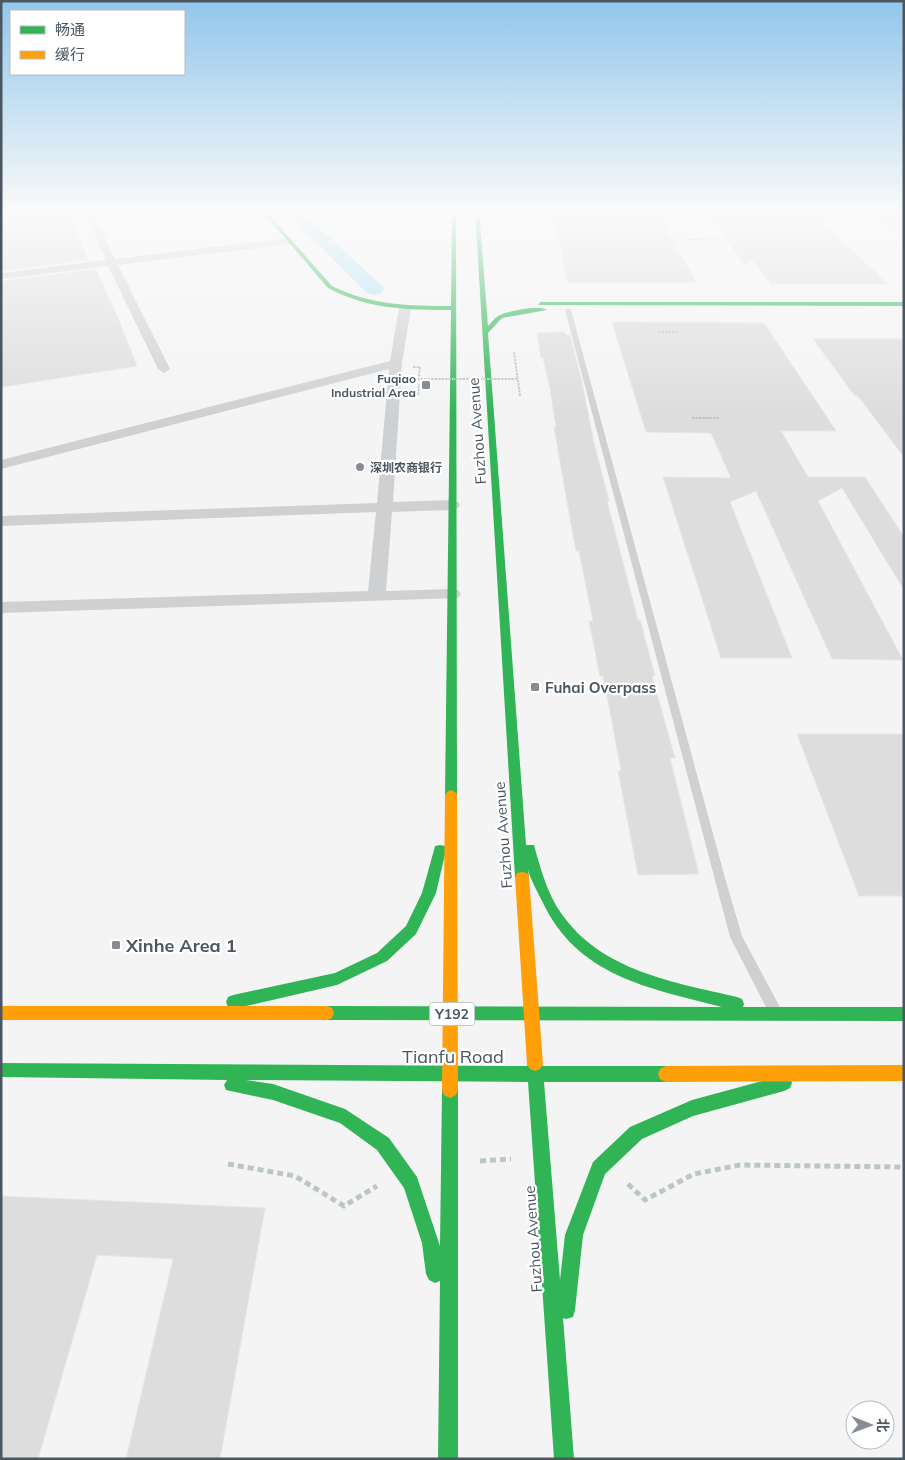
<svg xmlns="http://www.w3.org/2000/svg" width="905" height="1460" font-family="Mulish,'Noto Sans SC',sans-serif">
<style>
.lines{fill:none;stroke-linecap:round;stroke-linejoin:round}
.river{fill:#aee2f0;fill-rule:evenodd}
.building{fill:#ddddde;stroke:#e5e6e7}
.path-far2{stroke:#bcc7c4;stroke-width:1;stroke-dasharray:2 1;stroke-linecap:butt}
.path-far1{stroke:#bcc7c4;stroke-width:2;stroke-dasharray:2.5 1;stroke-linecap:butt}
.path{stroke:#bcc7c4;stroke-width:5;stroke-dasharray:6 4;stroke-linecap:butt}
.lane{fill:#ced0d2;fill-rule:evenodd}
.street{fill:#ced0d2;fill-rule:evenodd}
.fast{fill:#30b455;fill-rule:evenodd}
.slow{fill:#ff9f0a;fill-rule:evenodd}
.path-bridge{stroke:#bcc7c4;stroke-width:2;stroke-dasharray:2.5 1;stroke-linecap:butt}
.poi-dot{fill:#868d94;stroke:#fff;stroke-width:2}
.labels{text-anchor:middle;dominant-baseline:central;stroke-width:4.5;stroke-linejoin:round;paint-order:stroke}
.far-poi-label{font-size:12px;font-weight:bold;fill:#4a5661;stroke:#fff;text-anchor:end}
.shield{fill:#fff;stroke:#808990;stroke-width:1}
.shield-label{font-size:14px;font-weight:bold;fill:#4a5661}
.street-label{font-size:15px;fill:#4a5661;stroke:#fff}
.poi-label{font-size:15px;font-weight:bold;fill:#4a5661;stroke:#fff;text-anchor:start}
.near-poi-label{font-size:18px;font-weight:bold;fill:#4a5661;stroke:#fff;text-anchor:start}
.near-street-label{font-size:18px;fill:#4a5661;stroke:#fff}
</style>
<rect width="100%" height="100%" fill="#f4f4f4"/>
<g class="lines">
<path class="river" d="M282,209H299L381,285L384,289L381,293L374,295L367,293Z"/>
</g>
<path class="building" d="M1,209H68L88,260L1,271Z
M550,209H655L697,283H568L562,257H563Z
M705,209H811L887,284H771L753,260L745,265Z
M868,209H904V241Z
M96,269L118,318L137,366L1,387V281Z
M612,322L764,323L836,431H781L808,477H865L904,537V590L842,488L818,501L903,660L832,659L756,491L730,502L792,658H721L663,477L731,478L711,433L646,432Z
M565,332L566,335H570L581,378L594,443L609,501H607L638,620H640L655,676H652L675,758H670L699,874L638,875L618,771H621L610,711L603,676H600L589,621H593L579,551H576L569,513L554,427H556L550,388L543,358H541L537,333Z
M813,339H904V457L858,396H855Z
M797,734H904V896H859Z
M1,1196L265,1208L220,1459H126L173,1259L97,1255L38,1459H1Z"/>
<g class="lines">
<path class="path-far2" d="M673,240L727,239"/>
<path class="path-far1" d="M658,332H679
M514,352L520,396
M413,367H420L419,377
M411,395H418L419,384
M692,418H720"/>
<path class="path" d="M480,1161L511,1159
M228,1164L295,1176L344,1206L377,1186
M628,1184L645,1200L694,1174L740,1165L904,1167"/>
<path class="lane" d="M568,308L571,310L725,878L742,936L781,1009L779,1013L774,1015L769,1013L730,937L565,310Z"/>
<path class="street" d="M84,209H92L115,259L290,238L295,241L290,244L118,265L170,369L164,373L158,369L108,266L1,279V273L106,260Z
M405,305L411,308L402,363L393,502L452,500L458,502L460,505L458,508L452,510L392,512L386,591L452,589L458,590L461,594L458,598L1,613V602L368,591L376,512L1,526V516L377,503L389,369L1,469V460L390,361L399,308Z"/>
<path class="fast" d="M260,209H264L332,286C370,305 409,306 451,306L452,209H456L457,795L455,798H447L445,795L451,310C407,310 367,309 328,288Z
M475,209H479L488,326C491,323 495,317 500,315C509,311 538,305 547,310L502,318L488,333L526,845H534L535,849C541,870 548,895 561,913C601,971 673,982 737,997L742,999L744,1004L743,1007H904V1021L327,1020L322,1018L320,1013L322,1008L327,1006L722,1007C648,988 577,976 542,901C537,891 531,880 528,870L529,877L527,881L522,882L517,881L515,877Z
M540,302H904V306L538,305Z
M440,845L445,846L446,850L436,893L416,934L387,961L337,985L233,1009L228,1007L226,1002L228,997L233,995L335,973L377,953L406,926L422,893L434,850L435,846Z
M535,1057L540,1059L543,1066H666L672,1069L674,1074L672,1079L666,1082H544L560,1280L565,1235L593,1162L630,1127L692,1100L784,1075L790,1078L792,1083L790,1088L784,1091L693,1116L642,1139L605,1174L583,1235L575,1310L573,1317L566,1319L563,1318L574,1459H554L528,1082L246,1080L273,1084L345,1109L389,1138L417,1177L440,1246L442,1090L444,1085L450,1082L456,1085L458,1090V1459H438L440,1281L435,1283L429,1280L426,1274L422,1243L404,1188L377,1150L340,1123L273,1100L226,1090L224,1085L227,1080L1,1077V1063L527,1066L530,1059Z"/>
<path class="slow" d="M451,790L455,792L457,795L458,1090L456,1095L450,1098L444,1095L442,1090L445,795L447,792Z
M522,872L527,873L529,877L543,1064L540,1069L535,1071L530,1069L527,1064L515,877L517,873Z
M1,1006H327L332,1008L334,1013L332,1018L327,1020H1Z
M904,1065V1081L666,1082L660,1079L658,1074L660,1069L666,1066Z"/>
<path class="path-bridge" d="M410,379H517"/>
</g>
<linearGradient id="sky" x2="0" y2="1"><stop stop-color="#91c6eb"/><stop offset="0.51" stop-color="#fafafa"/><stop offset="1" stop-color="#fafafa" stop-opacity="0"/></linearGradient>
<rect width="905" height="413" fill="url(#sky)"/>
<g class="poi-dot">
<rect x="421" y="380" width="10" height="10" rx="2.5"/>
<circle cx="360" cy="467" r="5"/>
<rect x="530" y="682" width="10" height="10" rx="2.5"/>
<rect x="111" y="940" width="10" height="10" rx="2.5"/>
</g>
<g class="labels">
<g class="far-poi-label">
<text x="416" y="378">Fuqiao<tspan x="416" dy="14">Industrial Area</tspan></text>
<text x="370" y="467" text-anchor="start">深圳农商银行</text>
</g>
<rect class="shield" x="429.5" y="1002.5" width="45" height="23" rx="4"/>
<g class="shield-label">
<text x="452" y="1014">Y192</text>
</g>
<g class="street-label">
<text transform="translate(477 431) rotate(-94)">Fuzhou Avenue</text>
<text transform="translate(503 835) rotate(-94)">Fuzhou Avenue</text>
<text transform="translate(533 1239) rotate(-94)">Fuzhou Avenue</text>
</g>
<g class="poi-label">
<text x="545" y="687">Fuhai Overpass</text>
</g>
<g class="near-poi-label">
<text x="126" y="945">Xinhe Area 1</text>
</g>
<g class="near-street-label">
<text x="453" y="1056">Tianfu Road</text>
</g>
</g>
<rect width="905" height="1460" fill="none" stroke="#4a5661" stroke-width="5"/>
<rect x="10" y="10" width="175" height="65" fill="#ffffff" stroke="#b7bbc0"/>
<rect x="20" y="26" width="25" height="8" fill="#30b455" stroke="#b7bbc0"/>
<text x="55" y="35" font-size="15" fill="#4a5661">畅通</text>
<rect x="20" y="51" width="25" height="8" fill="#ff9f0a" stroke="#b7bbc0"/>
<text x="55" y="60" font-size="15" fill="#4a5661">缓行</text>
<g transform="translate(870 1425) rotate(91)"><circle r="24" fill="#ffffff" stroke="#b7bbc0"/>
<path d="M0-4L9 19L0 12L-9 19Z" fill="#868d94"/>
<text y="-8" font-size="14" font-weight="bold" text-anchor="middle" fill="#4a5661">北</text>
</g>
</svg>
